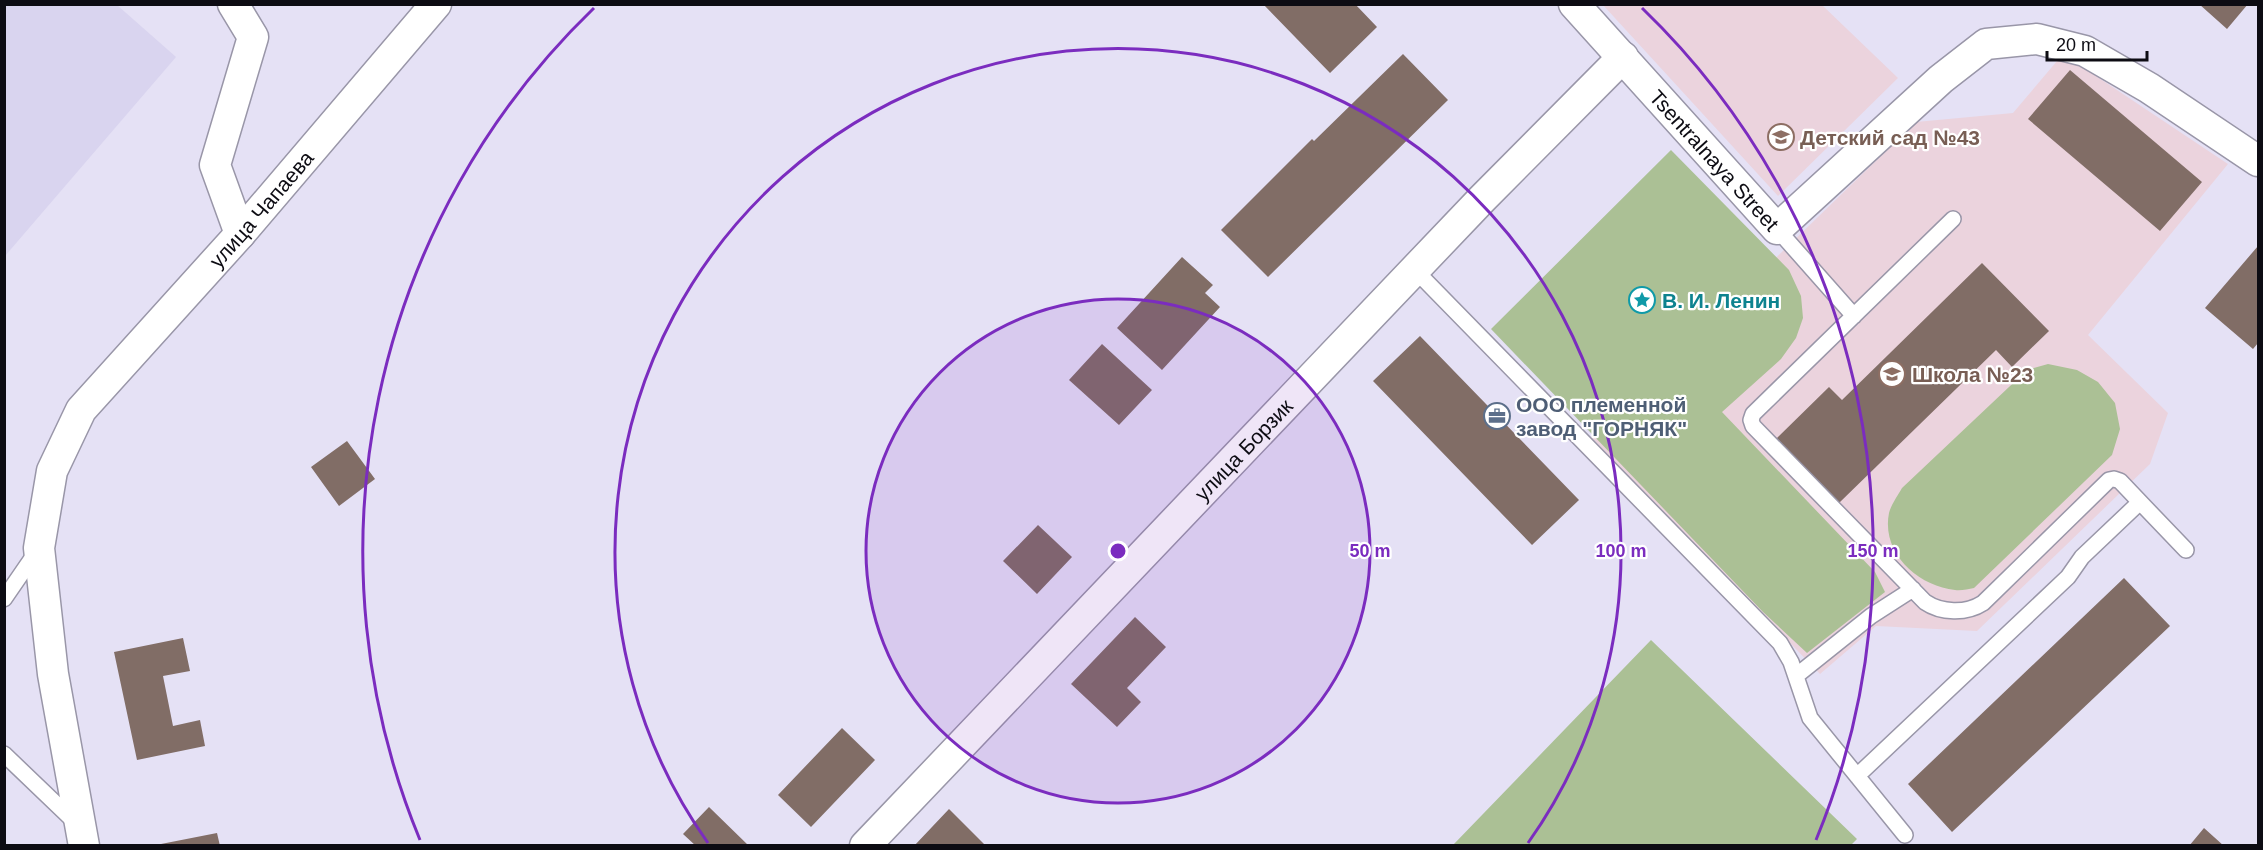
<svg xmlns="http://www.w3.org/2000/svg" width="2263" height="850" font-family="Arial,sans-serif">
<style>
.built{fill:#d9d4ef}
.education{fill:#ebd3dd}
.green{fill:#abc095}
.building{fill:#816d66}
.lines{fill:none;stroke-linecap:round;stroke-linejoin:round}
.lane-casing{stroke:#9996a8;stroke-width:18}
.street-casing{stroke:#9996a8;stroke-width:33}
.lane{stroke:#fff;stroke-width:15}
.street{stroke:#fff;stroke-width:30}
.ring{fill:none;stroke:#7b2cbf;stroke-width:3}
.labels{text-anchor:middle;dominant-baseline:central;stroke-width:4.5;stroke-linejoin:round;paint-order:stroke}
.education-label{font-size:21px;font-weight:bold;fill:#785e54;stroke:#fff;text-anchor:start}
.street-label{font-size:21px;fill:#0d0c13;stroke:#fff}
.culture-label{font-size:21px;font-weight:bold;fill:#0d838f;stroke:#fff;text-anchor:start}
.service-label{font-size:21px;font-weight:bold;fill:#4e5e75;stroke:#fff;text-anchor:start}
.centre{fill:#7b2cbf;stroke:#fff;stroke-width:3}
.ring-label{font-size:18px;text-anchor:middle;font-weight:bold;fill:#7b2cbf;stroke:#fff;stroke-width:4.5;stroke-linejoin:round;paint-order:stroke}
</style>
<rect width="100%" height="100%" fill="#e5e1f5"/>
<path class="built" d="M5,4L117,5L176,57L5,256Z"/>
<path class="education" d="M1603,5H1822L1898,78L1778,196Z
M2063,54L2228,164L2088,335L2168,413L2150,464L1977,631L1876,626L1820,674L1591,437L1916,122L2013,113Z"/>
<path class="green" d="M1671,150L1789,270L1801,296L1803,318L1796,338L1781,359L1722,412L1875,572L1885,592L1807,653L1763,612L1491,329Z
M2048,364L2077,370L2098,382L2115,403L2120,429L2112,455L1974,588C1968,589 1961,591 1955,590C1918,586 1881,553 1889,513C1891,505 1898,495 1902,488L2027,370Z
M1651,640L1857,839L1851,845H1453Z"/>
<path class="building" d="M1263,4H1355L1377,27L1330,73Z
M2199,4H2248L2227,29Z
M1403,54L1448,100L1268,277L1221,230L1312,139L1314,141Z
M2070,70L2202,182L2160,231L2028,119Z
M2258,246V343L2253,349L2205,308Z
M1182,257L1213,285L1205,293L1220,307L1162,370L1117,328Z
M1982,263L2049,331L2012,367L1996,350L1839,503L1776,439L1829,387L1842,400Z
M1420,336L1579,500L1532,545L1373,381Z
M1102,344L1152,390L1119,425L1069,380Z
M347,441L375,479L339,506L311,467Z
M1038,525L1072,557L1037,594L1003,561Z
M2124,578L2170,626L1952,832L1908,784Z
M1135,617L1166,647L1127,688L1141,702L1117,727L1071,684Z
M183,638L190,671L163,676L173,726L200,720L205,746L137,760L114,652Z
M842,728L875,760L811,827L778,795Z
M709,807L749,846H696L683,834Z
M949,809L986,846H914Z
M2204,828L2224,846H2189Z
M217,833L220,846H161V844Z"/>
<g class="lines">
<defs>
<path id="lane" d="M1953,219L1753,414L1751,420L1753,426L1925,602C1941,613 1966,614 1983,603L2109,480L2114,479L2120,481L2140,502
M1777,229L1854,316
M1415,270L1780,643L1791,662L1810,718L1905,835
M4,599L37,551
M1796,676L1871,616L1913,589
M4,754L76,823
M1857,776L2068,577L2082,557L2140,502L2186,550"/>
<g id="street">
<path d="M233,4L253,37L215,165L240,234"/>
<path id="s1" d="M1574,4L1777,229L1941,79L1986,44L2037,39L2085,51L2149,88L2258,161"/>
<path id="s2" d="M84,846L53,674L39,548L52,471L81,410L240,234L436,4"/>
<path id="s3" d="M865,846L1482,199L1623,57"/>
</g>
</defs>
<use href="#lane" class="lane-casing"/>
<use href="#street" class="street-casing"/>
<use href="#lane" class="lane"/>
<use href="#street" class="street"/>
</g>
<circle cx="1118" cy="551" r="252" fill="#7b2cbf" fill-opacity=".12"/>
<g class="ring">
<circle cx="1118" cy="551" r="252"/>
<path d="M708 843A503 503 0 1 1 1528 843"/>
<path d="M420 840A755 755 0 0 1 594 8M1642 8A755 755 0 0 1 1816 840"/>
</g>
<defs>
<symbol id="school-ring" viewBox="-11 -11 22 22"><circle r="9.5" fill="#fff" stroke="#8d6e63" stroke-width="1.5"/><path d="M0-5L7-2L0 1L-7-2ZM-4 1L0 2.5L4 1V4Q0 6-4 4Z" fill="#8d6e63"/></symbol>
<symbol id="sight-ring" viewBox="-11 -11 22 22"><circle r="9.5" fill="#fff" stroke="#0f9aa8" stroke-width="1.5"/><path d="M0-6L1.8-2.2L6-1.7L2.9 1.2L3.7 5.4L0 3.3L-3.7 5.4L-2.9 1.2L-6-1.7L-1.8-2.2Z" fill="#0f9aa8"/></symbol>
<symbol id="office-ring" viewBox="-11 -11 22 22"><circle r="9.5" fill="#fff" stroke="#5c6f8a" stroke-width="1.5"/><path d="M-6-3h4V-5.5h4V-3h4V5H-6ZM-1-4.5V-3h2v-1.5ZM-6 0V1H6V0Z" fill="#5c6f8a"/></symbol>
</defs>
<g fill-rule="evenodd">
<use href="#school-ring" x="1766" y="122" width="30" height="30"/>
<use href="#sight-ring" x="1627" y="285" width="30" height="30"/>
<use href="#school-ring" x="1877" y="359" width="30" height="30"/>
<use href="#office-ring" x="1482" y="401" width="30" height="30"/>
</g>
<g class="labels">
<g class="education-label">
<text x="1800" y="137">Детский сад №43</text>
<text x="1912" y="374">Школа №23</text>
</g>
<g class="street-label">
<text stroke="none"><textPath href="#s1" startOffset="210">Tsentralnaya Street</textPath></text>
<text stroke="none"><textPath href="#s2" startOffset="717">улица Чапаева</textPath></text>
<text stroke="none"><textPath href="#s3" startOffset="548">улица Борзик</textPath></text>
</g>
<g class="culture-label">
<text x="1662" y="300">В. И. Ленин</text>
</g>
<g class="service-label">
<text x="1516" y="404">ООО племенной<tspan x="1516" dy="24">завод "ГОРНЯК"</tspan></text>
</g>
</g>
<circle cx="1118" cy="551" r="9" class="centre"/>
<g class="ring-label">
<text x="1370" y="557">50 m</text>
<text x="1621" y="557">100 m</text>
<text x="1873" y="557">150 m</text>
</g>
<rect width="2263" height="850" fill="none" stroke="#0d0c13" stroke-width="12"/>
<path d="M2047 51v9h100v-9" fill="none" stroke="#0d0c13" stroke-width="3"/>
<text x="2056" y="51" font-size="18" fill="#0d0c13" stroke="#ffffff" stroke-width="4.5" paint-order="stroke">20 m</text>
</svg>
